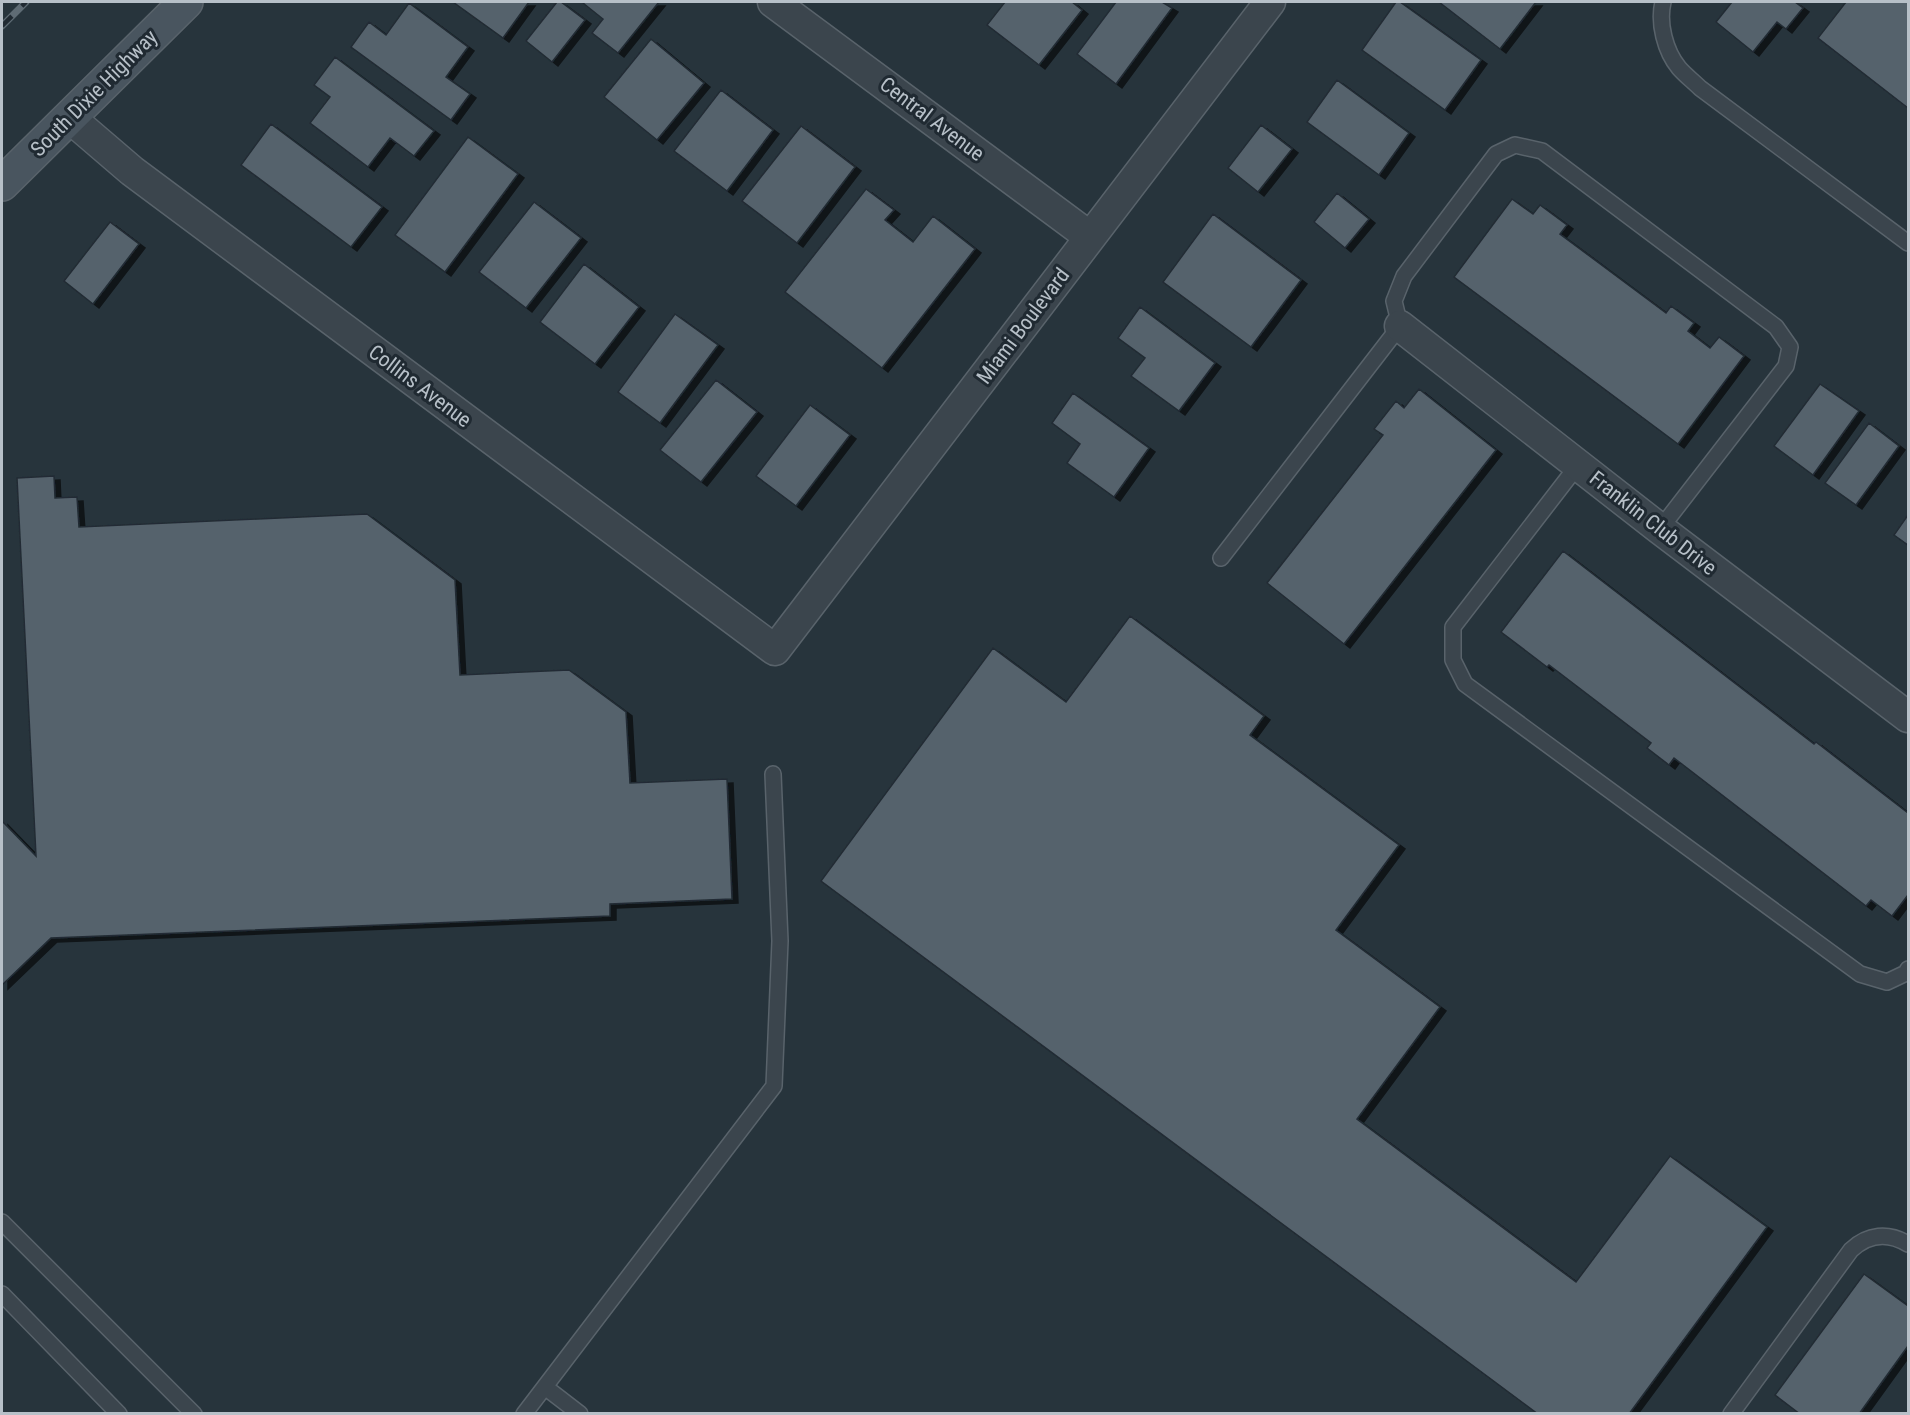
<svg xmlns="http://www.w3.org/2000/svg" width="1910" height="1415" font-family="'Roboto Condensed',sans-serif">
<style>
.building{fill:#55626c;stroke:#222c34;stroke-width:1.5;filter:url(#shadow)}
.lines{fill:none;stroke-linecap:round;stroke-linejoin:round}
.lane-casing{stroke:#59636b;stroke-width:18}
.street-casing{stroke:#59636b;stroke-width:33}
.secondary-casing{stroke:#59636b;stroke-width:36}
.lane{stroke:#3b454d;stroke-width:15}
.street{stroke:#3b454d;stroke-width:30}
.secondary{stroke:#49555f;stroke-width:33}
.rail-casing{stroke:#5f6c75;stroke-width:7}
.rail{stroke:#202a32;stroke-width:4.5;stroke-dasharray:14;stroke-linecap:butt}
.labels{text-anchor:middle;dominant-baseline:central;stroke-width:6;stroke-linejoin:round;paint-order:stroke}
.street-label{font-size:21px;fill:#b7c0c8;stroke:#202a32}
</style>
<defs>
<filter id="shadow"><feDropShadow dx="6" dy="4" stdDeviation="0" flood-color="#0009"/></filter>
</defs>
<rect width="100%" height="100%" fill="#27343c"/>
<path class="building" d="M453,2H529L503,38Z
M557,2H561L585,20L552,62L526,41Z
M585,2H659L618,53L592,33L603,19L583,3Z
M1005,2H1072L1082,10L1039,65L987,25Z
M1116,2H1162L1172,8L1116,84L1077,54Z
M1396,2H1400L1481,60L1445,110L1362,50Z
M1439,2H1536L1500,49Z
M1732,2H1795L1803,8L1786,29L1777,22L1753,52L1716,22Z
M1846,2H1908V108L1818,38Z
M409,3L468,47L446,77L470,94L451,120L351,47L369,22L386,35Z
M651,39L704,83L657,140L604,97Z
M335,57L434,131L414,156L390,138L368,167L310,123L330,97L314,85Z
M1337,80L1409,133L1379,175L1307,122Z
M721,90L773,130L727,191L674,151Z
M271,124L382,207L351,247L241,165Z
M1261,125L1292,149L1258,192L1228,168Z
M801,126L855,167L797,243L742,201Z
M468,137L518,174L445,272L395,235Z
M866,189L894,210L885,220L913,242L933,216L975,249L882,368L785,292Z
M1337,193L1369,219L1345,248L1314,222Z
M1512,199L1533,214L1540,205L1567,225L1560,234L1666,313L1671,306L1694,323L1688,331L1710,348L1719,337L1744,356L1678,444L1454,277Z
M534,202L581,238L526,308L479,272Z
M1213,214L1301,280L1251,347L1163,282Z
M110,222L139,244L93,304L64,281Z
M584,264L639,307L595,364L540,322Z
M1140,307L1215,363L1179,411L1131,376L1145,358L1118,338Z
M675,314L718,345L660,423L618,392Z
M716,380L757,412L701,482L660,450Z
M1820,384L1859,411L1813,475L1774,446Z
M1419,389L1496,450L1344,644L1267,583L1383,435L1374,429L1396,401L1404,408Z
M1073,393L1149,448L1114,497L1067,463L1080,444L1052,423Z
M810,405L850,435L796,506L756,476Z
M1869,423L1899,446L1856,505L1825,483Z
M54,476L55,498L77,497L79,527L367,514L455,580L460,675L569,670L626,712L630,783L727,779L732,899L610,904V916L51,938L2,985V821L36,856L17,478Z
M1908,515V545L1894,535Z
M1563,551L1814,744L1816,742L1908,813V895L1892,916L1871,900L1866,906L1674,758L1669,765L1647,748L1651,743L1549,665L1547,667L1501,632Z
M1130,616L1264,716L1250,735L1399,845L1336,930L1440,1007L1357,1119L1576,1282L1670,1156L1767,1227L1629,1414H1538L821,881L993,648L1066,702Z
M1864,1274L1908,1306V1346L1859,1414H1800L1775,1395Z"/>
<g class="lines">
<defs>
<path id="lane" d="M1663,2C1658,23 1665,51 1679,68C1685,75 1693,81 1700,88L1908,243
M1578,465L1453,627V660L1465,684L1860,974L1887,982L1906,973L1908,969
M1221,558L1400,326L1394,301L1404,276L1496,154L1515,145L1542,151L1776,327L1790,347L1786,366L1660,529
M2,1222L194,1414
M2,1294L119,1414
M545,1387L580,1414
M524,1414L774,1086L780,941L773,774
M1731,1414L1851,1250C1868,1234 1888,1232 1908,1244"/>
<path id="street" d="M773,2L1090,237
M69,117L132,171L775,650L1270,2
M1400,326L1660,529L1908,717"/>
<path id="secondary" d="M2,184L186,2"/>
</defs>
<use href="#lane" class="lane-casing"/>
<use href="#street" class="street-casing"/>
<use href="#secondary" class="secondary-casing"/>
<use href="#lane" class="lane"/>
<use href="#street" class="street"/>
<use href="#secondary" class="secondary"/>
<defs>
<path id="rail" d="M2,26L26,2"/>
</defs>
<use href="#rail" class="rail-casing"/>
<use href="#rail" class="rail"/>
</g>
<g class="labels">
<g class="street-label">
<text transform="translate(94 93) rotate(-45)">South Dixie Highway</text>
<text transform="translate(932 119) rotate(37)">Central Avenue</text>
<text transform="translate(1023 326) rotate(-53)">Miami Boulevard</text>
<text transform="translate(420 386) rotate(37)">Collins Avenue</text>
<text transform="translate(1653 523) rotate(38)">Franklin Club Drive</text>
</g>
</g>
<rect width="1910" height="1415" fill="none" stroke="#b7c0c8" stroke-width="6"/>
</svg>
